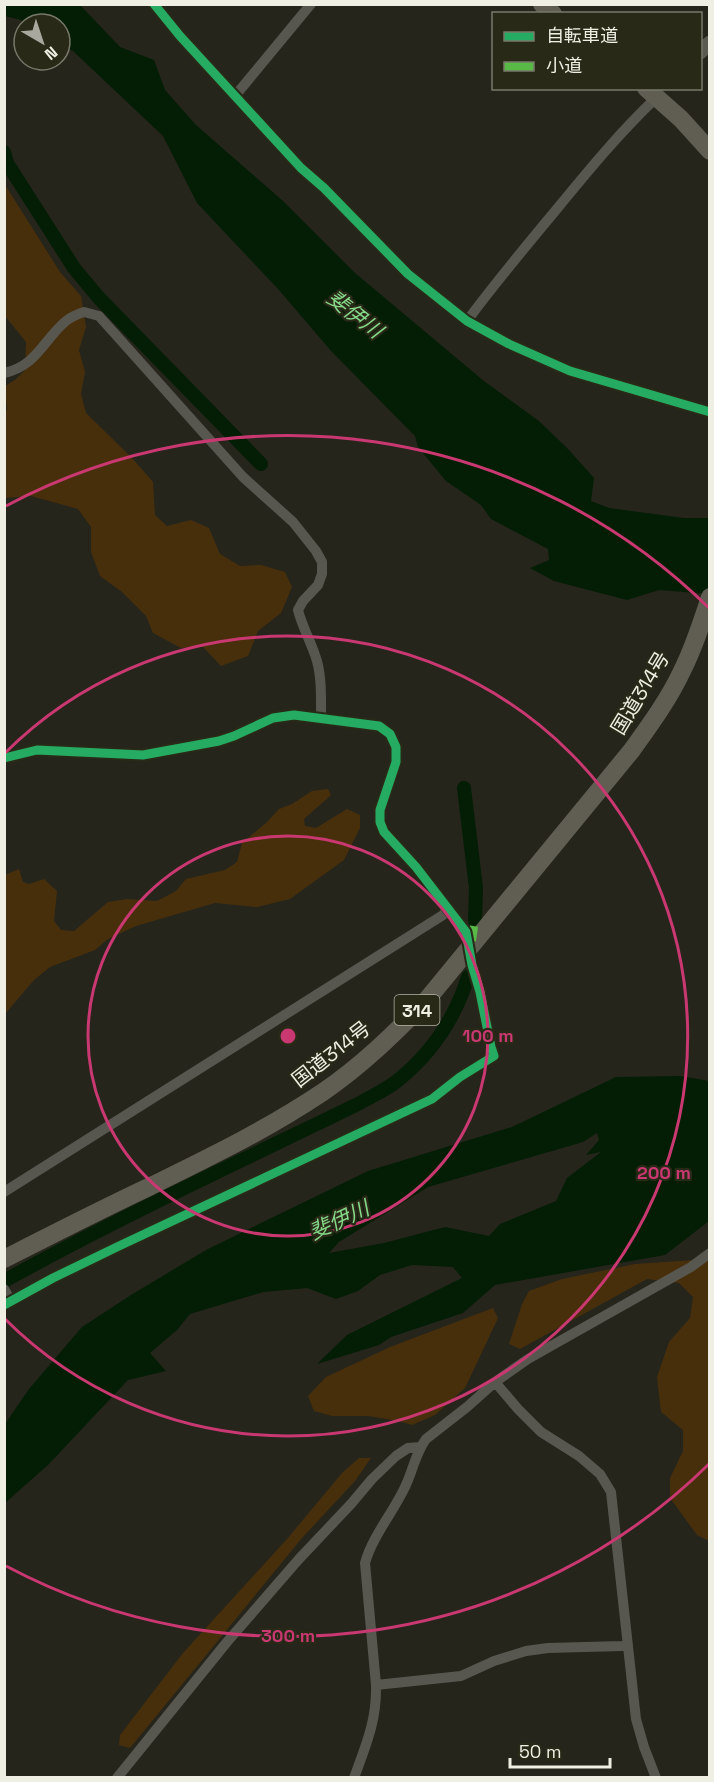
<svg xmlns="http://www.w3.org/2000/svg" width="714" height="1782" font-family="'Space Grotesk','Noto Sans JP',sans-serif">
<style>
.green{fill:#482f0c}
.water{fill:#031e04;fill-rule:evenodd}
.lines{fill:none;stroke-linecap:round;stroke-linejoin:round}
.canal{stroke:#031e04;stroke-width:14}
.minor{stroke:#575750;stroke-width:10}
.secondary{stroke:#5b5a51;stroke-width:15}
.trunk{stroke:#605e52;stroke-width:18}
.quiet{stroke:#58b947;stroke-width:8;stroke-dasharray:15 8;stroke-linecap:butt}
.cycleway-casing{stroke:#292918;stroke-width:13}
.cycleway{stroke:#26ab63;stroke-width:9}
.ring{fill:none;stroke:#c93870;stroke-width:3}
.labels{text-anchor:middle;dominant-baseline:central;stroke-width:4.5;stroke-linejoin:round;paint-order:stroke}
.shield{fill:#292918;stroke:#b4b4a7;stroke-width:1.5}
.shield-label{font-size:18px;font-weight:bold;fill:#efefe4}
.street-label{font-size:20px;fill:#efefe4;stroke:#292918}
.water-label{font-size:21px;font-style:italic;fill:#85d989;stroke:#292918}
.centre{fill:#c93870;stroke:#292918;stroke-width:3}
.ring-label{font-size:18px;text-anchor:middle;font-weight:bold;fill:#c93870;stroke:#292918;stroke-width:4.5;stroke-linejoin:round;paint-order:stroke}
</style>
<rect width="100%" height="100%" fill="#25251c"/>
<path class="green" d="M4,183L60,272L81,296L86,327L79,350L85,372L81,394L86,413L132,458L153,482L155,515L167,526L191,520L209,528L220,554L240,566L261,565L285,572L292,587L281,613L258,631L248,656L221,666L203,647L181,648L153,633L146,616L122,592L100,576L91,552V527L78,509L31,496L5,498L4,413L7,409L5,386L15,380L25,370L26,342L5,316Z
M328,789L331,795L304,819L305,826L316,828L347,809L360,815V828L344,860L290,899L257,907L215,903L136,926L108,939L95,950L50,967L34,980L5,1014V875L19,869L23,882L29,884L44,879L57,891L54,921L61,930L74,931L108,902L127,899L157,901L176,891L186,879L225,870L237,862L242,843L266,823L279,809L292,804L312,791Z
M709,1259V1541L697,1535L670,1498V1478L683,1451V1430L661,1412L657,1377L669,1342L690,1318L693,1297L679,1283L647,1279L520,1349L509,1344L522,1304L529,1291L562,1279L635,1264Z
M493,1308L498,1318L465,1388L435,1415L412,1425L399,1421L368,1416H332L314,1411L308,1396L326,1377L390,1347Z
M359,1458H371L355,1481L302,1538L130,1748L119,1745L120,1735L183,1653L287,1539L342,1473Z"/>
<path class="water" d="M4,5H80L120,47L154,60L165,90L196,125L283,201L355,273L484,381L539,421L568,449L594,478L591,501L609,508L684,518H709V594L659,590L627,600L554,581L530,568L549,560L548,549L491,519L481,505L446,481L418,447L415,436L332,352L279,290L197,203L163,136L73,51L60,44V24H27L21,20L5,16Z
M680,1076L709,1081V1221L665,1255L495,1285L463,1313L391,1337L379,1345L317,1364L347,1335L462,1278L453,1267L412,1265L380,1275L358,1291L336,1299L307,1288L264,1292L243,1298L190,1314L177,1330L150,1353L166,1371L128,1380L48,1465L5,1503V1424L29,1389L82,1327L131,1295L206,1250L368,1171L512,1127L616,1077ZM597,1133L599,1140L586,1155L601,1152L567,1178L556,1201L500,1224L489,1236L445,1227L384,1243L329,1253L339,1242L428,1187L583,1142Z"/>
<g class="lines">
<path class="canal" d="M4,152L7,163L74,268L99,298L261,464
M464,788L476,888L475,920
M4,1281C120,1217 241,1161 360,1103C372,1096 386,1090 397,1081C431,1054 455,1018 468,977"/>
<path class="minor" d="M154,4L180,36L301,168L324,188L408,274L467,321L509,344L570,371L710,412
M235,96L311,4
M467,321C495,283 526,246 556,210C588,171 620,132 657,97
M4,373C37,366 44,339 66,321C71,317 78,314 84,312L99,316L243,477L293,522L316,551L322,562V574L318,585L303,601L298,610C302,626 310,640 315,655C322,673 321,698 321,717
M4,758L37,750L143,755L219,741L234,736L273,718L294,715L379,726L390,734L396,747V762L380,810V822L384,832L416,867L466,932L472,965L480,992L491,1047L494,1056L460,1077L432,1099L119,1246L53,1278L4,1305
M4,1192L443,915L448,909
M4,1289L11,1301
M495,1382L518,1409L541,1432L579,1456L600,1474L611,1492L636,1719L644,1747L656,1778
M376,1685L461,1676L494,1661L526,1651L548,1648L622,1646L628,1645
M117,1778L227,1642L299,1559L351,1504L372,1479L396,1456L408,1448L420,1447
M354,1778C366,1745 377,1720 376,1685L365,1563C373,1535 393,1513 405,1487C413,1471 415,1454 426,1439L467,1407L495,1382L528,1359L691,1267L710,1253"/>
<path class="secondary" d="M700,52L710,43"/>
<path class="trunk" d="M542,4L553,14
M646,88L681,119L710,151
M4,1259C53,1234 102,1209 151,1186C210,1157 268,1129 323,1092C361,1066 393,1035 425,1002L632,750C650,725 669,699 682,671C694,647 702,622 710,597"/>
<path class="quiet" d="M472,941L475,920"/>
<defs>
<path id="cycleway" d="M154,4L180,36L301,168L324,188L408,274L467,321L509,344L570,371L710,412
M4,758L37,750L143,755L219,741L234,736L273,718L294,715L379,726L390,734L396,747V762L380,810V822L384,832L416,867L466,932L472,965L480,992L491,1047L494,1056L460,1077L432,1099L119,1246L53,1278L4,1305"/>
</defs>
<use href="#cycleway" class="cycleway-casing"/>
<use href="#cycleway" class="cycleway"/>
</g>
<g class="ring">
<circle cx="288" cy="1036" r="200"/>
<path d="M5 753A400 400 0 1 1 5 1319"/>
<path d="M709 1464A600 600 0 0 1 6 1566M6 506A600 600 0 0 1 709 608"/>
</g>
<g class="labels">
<rect class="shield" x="394.5" y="995" width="45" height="30" rx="4.5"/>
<g class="shield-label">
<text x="417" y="1010">314</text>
</g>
<g class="street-label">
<text transform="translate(640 693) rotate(-59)">国道314号</text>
<text transform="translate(331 1054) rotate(-38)">国道314号</text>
</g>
<g class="water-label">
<text transform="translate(355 314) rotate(38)">斐伊川</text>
<text transform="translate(339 1220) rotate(-25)">斐伊川</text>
</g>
</g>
<circle cx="288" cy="1036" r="9" class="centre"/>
<g class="ring-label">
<text x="488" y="1042">100 m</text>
<text x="664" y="1179">200 m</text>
<text x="288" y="1642">300 m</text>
</g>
<rect width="714" height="1782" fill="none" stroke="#efefe4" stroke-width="12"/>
<rect x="492" y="12" width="210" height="78" fill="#292918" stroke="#78786a" stroke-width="1.5"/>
<rect x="504" y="32" width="30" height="9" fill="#26ab63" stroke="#78786a" stroke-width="1.5"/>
<text x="546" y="42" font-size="18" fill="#efefe4">自転車道</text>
<rect x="504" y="62" width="30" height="9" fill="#58b947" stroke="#78786a" stroke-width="1.5"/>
<text x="546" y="72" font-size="18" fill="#efefe4">小道</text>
<g transform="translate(42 42) rotate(141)"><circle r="28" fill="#292918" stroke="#78786a" stroke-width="1.5"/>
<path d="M0-4.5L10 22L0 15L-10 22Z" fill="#a8a89e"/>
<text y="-9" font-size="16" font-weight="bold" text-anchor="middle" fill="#efefe4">N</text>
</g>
<path d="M510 1758v9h100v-9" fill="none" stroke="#efefe4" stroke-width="3"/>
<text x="519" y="1758" font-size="18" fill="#efefe4" stroke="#292918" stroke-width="4.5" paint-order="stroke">50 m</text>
</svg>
